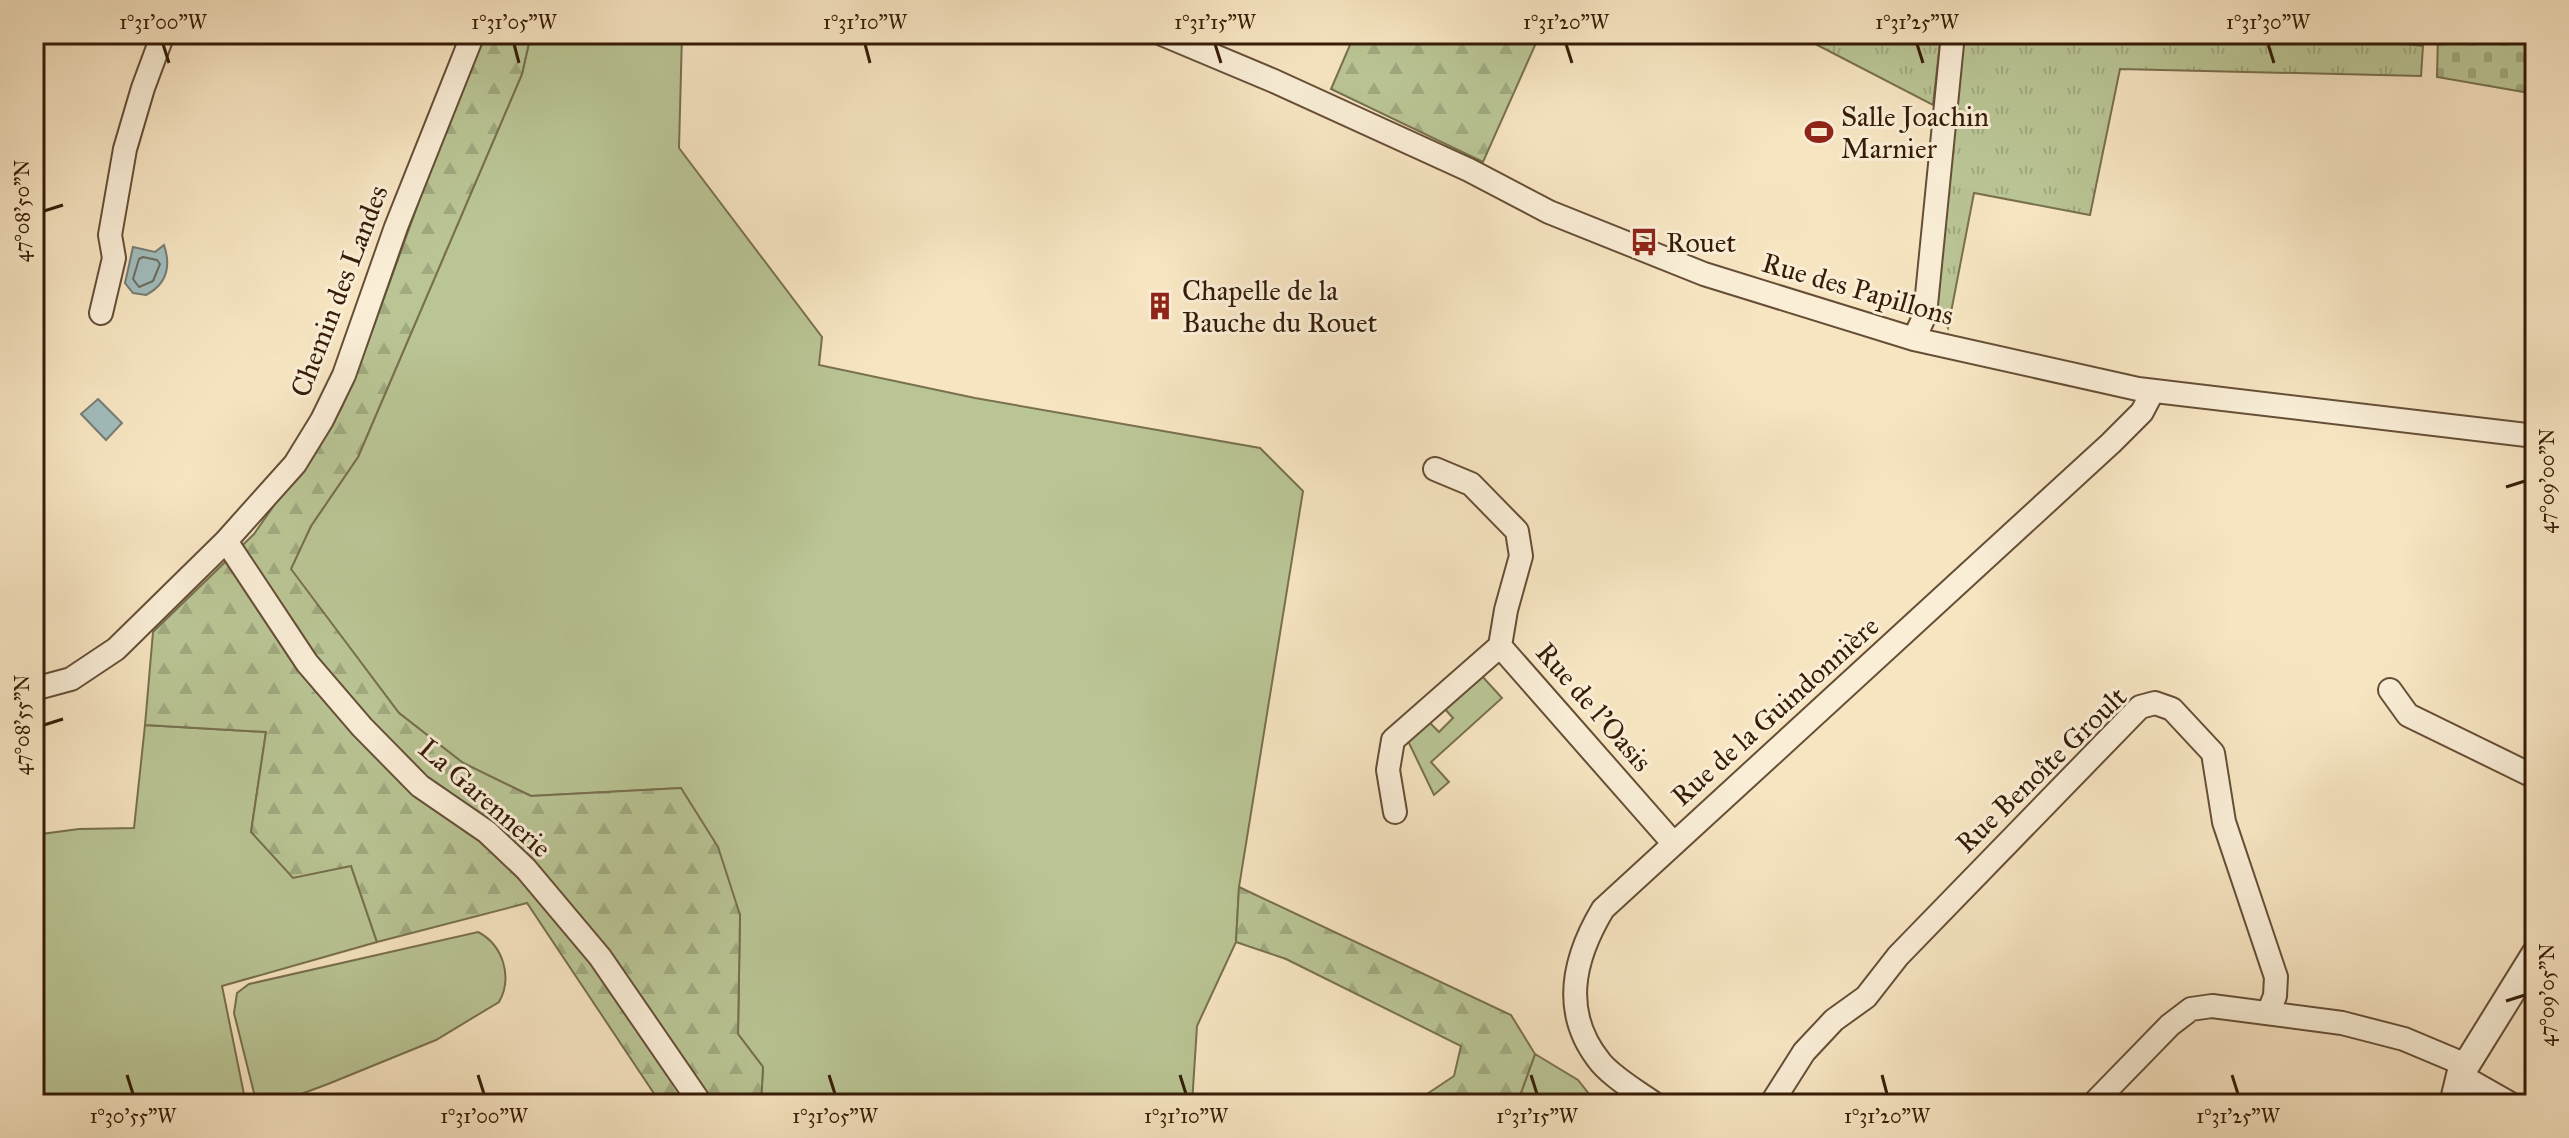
<svg xmlns="http://www.w3.org/2000/svg" width="2569" height="1138" font-family="'IM FELL Great Primer',serif">
<style>
.grass{fill:#bac595;stroke:#78704e;stroke-width:2}
.forest{fill:url(#forest-firs);stroke:#78704e;stroke-width:2}
.cemetery{fill:url(#cemetery-stones);stroke:#78704e;stroke-width:2}
.park{fill:url(#park-tufts);stroke:#78704e;stroke-width:2}
.water{fill:#a1bdbd;stroke:#767d74;stroke-width:2}
.lines{fill:none;stroke-linecap:round;stroke-linejoin:round}
.shore{stroke:#6c6c62;stroke-width:2}
.minor-casing{stroke:#664e36;stroke-width:26}
.tertiary-casing{stroke:#664e36;stroke-width:30}
.minor{stroke:#faeed7;stroke-width:22}
.tertiary{stroke:#faeed7;stroke-width:26}
.ticks{fill:none;stroke:#361c07;stroke-width:3}
.labels{text-anchor:middle;dominant-baseline:central;stroke-width:6;stroke-linejoin:round;paint-order:stroke}
.poi-label{font-size:28px;fill:#361c07;stroke:#faeed7;text-anchor:start}
.street-label{font-size:28px;fill:#361c07;stroke:#faeed7}
.neatline{fill:none;stroke:#361c07;stroke-width:3}
.ticks-label{font-size:20px;text-anchor:middle;fill:#361c07}
</style>
<defs>
<pattern id="forest-firs" width="22" height="20" patternUnits="userSpaceOnUse" patternTransform="scale(2)"><rect width="22" height="20" fill="#bac595"/><path d="M5 1l3.5 6h-7zM16 11l3.5 6h-7z" fill="#a0a97f"/></pattern>
<pattern id="cemetery-stones" width="16" height="16" patternUnits="userSpaceOnUse" patternTransform="scale(2)"><rect width="16" height="16" fill="#bac595"/><path d="M2 7V4a2 2 0 0 1 4 0v3zM10 15v-3a2 2 0 0 1 4 0v3z" fill="#a0a97f"/></pattern>
<pattern id="park-tufts" width="24" height="20" patternUnits="userSpaceOnUse" patternTransform="scale(2)"><rect width="24" height="20" fill="#bac595"/><path d="M3 7l-1-3M5 7V3M7 7l1-3M15 17l-1-3M17 17v-4M19 17l1-3" fill="none" stroke="#a0a97f"/></pattern>
</defs>
<rect width="100%" height="100%" fill="#f7e5c2"/>
<filter id="stains"><feTurbulence type="fractalNoise" baseFrequency=".0025" numOctaves="4"/><feColorMatrix values="0 0 0 0 .2 0 0 0 0 .09 0 0 0 0 .02 0 0 0 .5 -.17"/></filter>
<radialGradient id="worn" r=".72"><stop offset=".6" stop-color="#630" stop-opacity="0"/><stop offset="1" stop-color="#630" stop-opacity=".3"/></radialGradient>
<path class="grass" d="M531,34H682L679,148L822,337L819,365L975,398L1260,448L1303,491L1239,887L1236,942L1197,1026L1192,1104H761L763,1067L738,1034L740,915L681,788L531,796L463,763L399,713L290,569L311,526L358,457L522,74Z
M1481,675L1502,698L1431,762L1449,782L1434,795L1408,741L1429,722L1439,732L1453,718L1444,708Z
M145,725L266,732L251,832L351,866L377,942L222,986L246,1104H34V835L79,829L134,828Z
M478,932C503,945 513,977 499,1002L436,1040L328,1084L277,1103L255,1097L234,1013L237,993L249,984Z
M1535,1054L1578,1080L1597,1104H1517Z"/>
<path class="forest" d="M484,34H531L522,74L358,457L311,526L291,569L399,713L463,763L531,796L681,788L718,847L740,915L738,1034L763,1067L761,1104H661L527,903L377,942L351,866L293,878L251,832L266,732L145,725L153,632L254,534L341,409L367,345L427,179Z
M1349,34H1540L1483,162L1331,89L1353,38Z
M1239,887L1511,1015L1535,1054L1517,1104H1412L1454,1076L1461,1046L1286,959L1236,942Z"/>
<path class="cemetery" d="M2438,34H2535V94L2437,77Z"/>
<path class="park" d="M1796,34H1941L1933,105Z
M1964,34H2315L2423,46L2421,76L2120,69L2090,215L1974,193L1948,328L1937,309Z"/>
<path class="water" d="M164,245C171,266 167,284 146,295L133,293L125,283L133,247L155,252Z
M98,399L122,423L106,440L81,414Z"/>
<g class="lines">
<path class="shore" d="M143,257L157,260L160,264L153,281L139,287L133,279L139,259Z"/>
<defs>
<path id="minor" d="M1162,34L1274,81L1469,170L1549,212L1704,274L1914,339L2138,389L2535,436
M101,313L114,258L110,235L125,149L143,88L163,34
M1914,339L1925,315L1953,34
M1435,469L1471,484L1517,531L1521,556L1506,610L1500,646L1674,844
M226,541L307,663L362,727L420,786L487,832L526,869L600,957L701,1104
M34,689L71,679L116,649L226,541L295,464L322,420L344,375L396,227L473,34
M2390,690L2408,715L2535,777
M1395,812L1388,770L1393,740L1500,646
M2460,1075L2511,1104
M1655,1104C1638,1092 1615,1079 1601,1063C1560,1013 1573,959 1603,909L2111,443L2142,412L2153,391
M1771,1104L1804,1052L1834,1020L1866,997L1898,956L2140,707L2155,703L2172,709L2213,753L2224,822L2276,977L2275,996L2268,1013
M2093,1104L2170,1025L2191,1009L2212,1006L2342,1023L2404,1039L2466,1065"/>
<path id="tertiary" d="M2453,1104L2460,1075L2535,954"/>
</defs>
<use href="#minor" class="minor-casing"/>
<use href="#tertiary" class="tertiary-casing"/>
<use href="#minor" class="minor"/>
<use href="#tertiary" class="tertiary"/>
</g>
<path class="ticks" d="M163,44L169,63M514,44L519,63M865,44L870,63M1215,44L1221,63M1566,44L1572,63M1917,44L1923,63M2268,44L2274,63M44,211L63,205M2506,487L2525,481M44,725L63,719M2506,1001L2525,995M127,1075L133,1094M478,1075L484,1094M829,1075L835,1094M1180,1075L1186,1094M1531,1075L1537,1094M1882,1075L1887,1094M2232,1075L2238,1094"/>
<defs>
<symbol id="stadium-bare" viewBox="-9 -9 18 18"><path d="M0-5a6.5 5 0 1 0 0 10a6.5 5 0 1 0 0-10ZM-3.5-1.8h7v3.6h-7Z" fill="#8f2418" stroke="#faeed7" stroke-width="2.5" paint-order="stroke"/></symbol>
<symbol id="bus-bare" viewBox="-9 -9 18 18"><path d="M-5-6H5V4H4V6H2V4H-2V6H-4V4H-5ZM-3.5-4V0h7V-4ZM-3.5 1.2v1.5H-2V1.2ZM2 1.2v1.5H3.5V1.2Z" fill="#8f2418" stroke="#faeed7" stroke-width="2.5" paint-order="stroke"/></symbol>
<symbol id="building-bare" viewBox="-9 -9 18 18"><path d="M-4-6H4V6H1V3H-1V6H-4ZM-2.5-4.3h1.7v1.8h-1.7ZM.8-4.3h1.7v1.8H.8ZM-2.5-1h1.7V.8h-1.7ZM.8-1h1.7V.8H.8Z" fill="#8f2418" stroke="#faeed7" stroke-width="2.5" paint-order="stroke"/></symbol>
</defs>
<g fill-rule="evenodd">
<use href="#stadium-bare" x="1799" y="112" width="40" height="40"/>
<use href="#bus-bare" x="1624" y="222" width="40" height="40"/>
<use href="#building-bare" x="1140" y="286" width="40" height="40"/>
</g>
<g class="labels">
<g class="poi-label">
<text x="1841" y="116">Salle Joachin<tspan x="1841" dy="32">Marnier</tspan></text>
<text x="1666" y="242">Rouet</text>
<text x="1182" y="290">Chapelle de la<tspan x="1182" dy="32">Bauche du Rouet</tspan></text>
</g>
<g class="street-label">
<text transform="translate(1858 289) rotate(16)">Rue des Papillons</text>
<text transform="translate(339 291) rotate(-69)">Chemin des Landes</text>
<text transform="translate(1594 707) rotate(49)">Rue de l'Oasis</text>
<text transform="translate(1775 711) rotate(-42)">Rue de la Guindonnière</text>
<text transform="translate(2041 770) rotate(-44)">Rue Benoîte Groult</text>
<text transform="translate(485 798) rotate(41)">La Garennerie</text>
</g>
</g>
<rect width="2569" height="1138" fill="none" stroke="#f7e5c2" stroke-width="88"/>
<rect x="44" y="44" width="2481" height="1050" class="neatline"/>
<g class="ticks-label">
<text x="163" y="29">1°31'00"W</text>
<text x="514" y="29">1°31'05"W</text>
<text x="865" y="29">1°31'10"W</text>
<text x="1215" y="29">1°31'15"W</text>
<text x="1566" y="29">1°31'20"W</text>
<text x="1917" y="29">1°31'25"W</text>
<text x="2268" y="29">1°31'30"W</text>
<text transform="translate(22 211) rotate(-90)" y="7">47°08'50"N</text>
<text transform="translate(2547 481) rotate(-90)" y="7">47°09'00"N</text>
<text transform="translate(22 725) rotate(-90)" y="7">47°08'55"N</text>
<text transform="translate(2547 995) rotate(-90)" y="7">47°09'05"N</text>
<text x="133" y="1123">1°30'55"W</text>
<text x="484" y="1123">1°31'00"W</text>
<text x="835" y="1123">1°31'05"W</text>
<text x="1186" y="1123">1°31'10"W</text>
<text x="1537" y="1123">1°31'15"W</text>
<text x="1887" y="1123">1°31'20"W</text>
<text x="2238" y="1123">1°31'25"W</text>
</g>
<rect width="100%" height="100%" filter="url(#stains)"/>
<rect width="100%" height="100%" fill="url(#worn)"/>
</svg>
